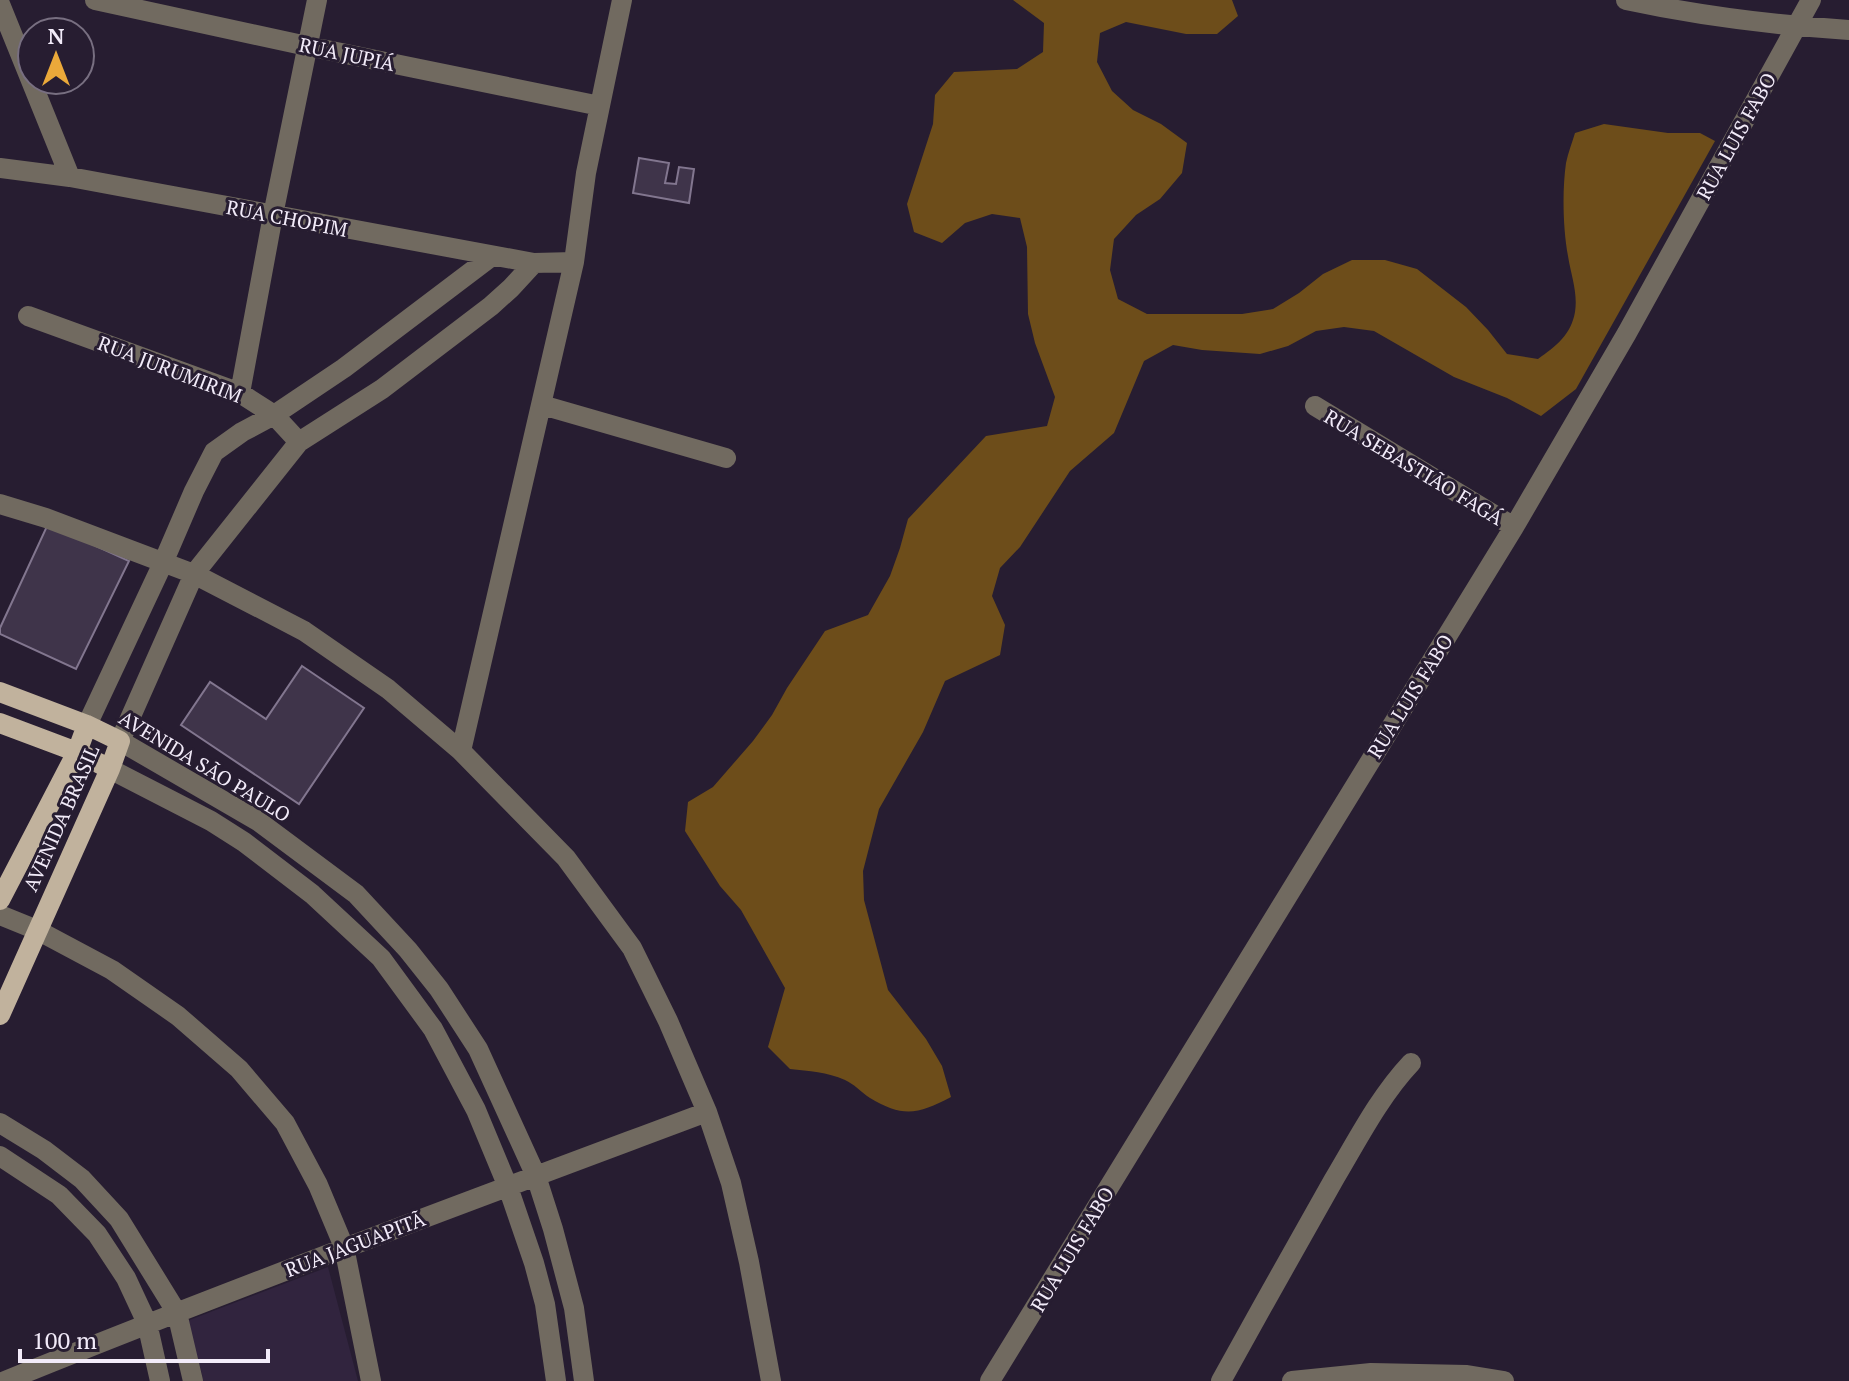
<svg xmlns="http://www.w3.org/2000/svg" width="1849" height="1381" font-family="'PT Serif',serif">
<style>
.built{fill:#31243e}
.forest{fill:#6d4d1a}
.building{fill:#3f344a;stroke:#82768f;stroke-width:2}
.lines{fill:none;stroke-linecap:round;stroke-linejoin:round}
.minor{stroke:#716a60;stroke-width:20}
.major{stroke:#c1b29d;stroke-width:20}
.labels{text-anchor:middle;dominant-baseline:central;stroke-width:6;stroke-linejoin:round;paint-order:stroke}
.street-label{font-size:20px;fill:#f2ebf9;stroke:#271d31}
</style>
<rect width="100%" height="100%" fill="#271d31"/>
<path class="built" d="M328,1267L358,1381H203L202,1374L187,1321Z"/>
<path class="forest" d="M1013,0H1232L1238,16L1217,34H1186L1126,22L1100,33L1097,62L1112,91L1133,110L1161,124L1187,143L1182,173L1160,199L1136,215L1114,239L1110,270L1118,299L1147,314H1242L1273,309L1299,293L1323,274L1352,260H1385L1417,269L1466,307L1488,330L1507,354L1538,359C1556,346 1571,335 1575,312C1578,293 1571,275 1568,256C1563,229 1562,191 1566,163C1568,153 1572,143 1575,133L1604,124L1668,133H1700L1715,141L1576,389L1541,416L1507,398L1454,377L1374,331L1344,327L1316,331L1288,346L1260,354L1202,350L1173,345L1144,361L1114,433L1070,471L1020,547L1000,568L992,596L1005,625L1000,655L945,681L923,732L879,809L863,871L864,900L888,990L926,1039L942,1066L951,1097C919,1114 903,1118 870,1098C861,1092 854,1084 845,1080C827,1072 809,1071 790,1069L768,1047L785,988L741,910L720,886L685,831L688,802L713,787L753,741L772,715L787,688L825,631L868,615L890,576L900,548L908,519L986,436L1047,426L1055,397L1035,343L1028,314L1027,247L1020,218L992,214L965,223L942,243L914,232L907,204L933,124L935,95L954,72L1017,69L1043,52L1044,23Z"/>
<path class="building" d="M639,158L669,163L665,183L676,184L679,167L694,169L689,203L633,193Z
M48,524L129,561L76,669L0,634V628Z
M302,666L364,708L299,804L181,725L210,682L266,719Z"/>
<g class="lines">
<path class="minor" d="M95,0L307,46L600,106
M1626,0C1700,16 1774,25 1849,30
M0,4L70,177
M0,168L70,177L534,263L574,262
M534,263L511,288L491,306L382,389L299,442L194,574L120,741L258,821L356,894L408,950L439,989L478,1049L536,1176L553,1229L574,1308L584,1381
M28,316L240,393L274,415L299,442
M240,393L273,215L317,0
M542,405L726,458
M1315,406L1514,527
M0,504L46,518L194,574L304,631L388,689L461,751L566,858L632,948L668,1021L707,1112L731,1183L749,1262L771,1381
M87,725L163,563L194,491L214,452L242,432L274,415L344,368L492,256
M461,751L574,262L586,173L622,0
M110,769L211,821L244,842L312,894L381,958L433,1029L476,1110L508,1187L534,1263L545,1304L556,1381
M0,915L37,930L112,970L178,1016L239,1069L285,1123L318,1185L344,1247L371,1381
M0,1123L44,1150L82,1179L119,1219L177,1313L193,1381
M0,1156L59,1195L97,1234L126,1278L147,1323L160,1381
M5,1381C237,1287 472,1200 707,1112
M990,1381L1514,527L1627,333L1811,0
M1221,1381C1258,1314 1295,1248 1333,1181C1357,1141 1379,1097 1411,1063
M1292,1381L1371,1373L1467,1375L1504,1381"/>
<path class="major" d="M0,692L87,725L120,741L110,769L0,1015
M0,723L77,752L110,769
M0,900L77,752L87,725"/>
</g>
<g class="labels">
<g class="street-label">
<text transform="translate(347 54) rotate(12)">RUA JUPIÁ</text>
<text transform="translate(1736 136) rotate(-61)">RUA LUIS FABO</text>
<text transform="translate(287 218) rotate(11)">RUA CHOPIM</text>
<text transform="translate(170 369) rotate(21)">RUA JURUMIRIM</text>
<text transform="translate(1414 467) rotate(31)">RUA SEBASTIÃO FAGÁ</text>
<text transform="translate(1410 696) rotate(-58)">RUA LUIS FABO</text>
<text transform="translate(205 766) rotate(31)">AVENIDA SÃO PAULO</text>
<text transform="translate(61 818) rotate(-66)">AVENIDA BRASIL</text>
<text transform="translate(355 1244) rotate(-21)">RUA JAGUAPITÃ</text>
<text transform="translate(1072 1249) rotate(-59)">RUA LUIS FABO</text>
</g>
</g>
<g transform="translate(56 56)"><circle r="38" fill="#271d31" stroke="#786f81" stroke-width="2"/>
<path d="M0-6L14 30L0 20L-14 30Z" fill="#eba93a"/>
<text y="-12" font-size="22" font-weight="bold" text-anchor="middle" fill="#f2ebf9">N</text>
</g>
<path d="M20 1349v12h248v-12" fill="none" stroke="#f2ebf9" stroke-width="4"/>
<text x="32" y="1349" font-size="24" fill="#f2ebf9" stroke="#271d31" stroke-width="6" paint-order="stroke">100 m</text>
</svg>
